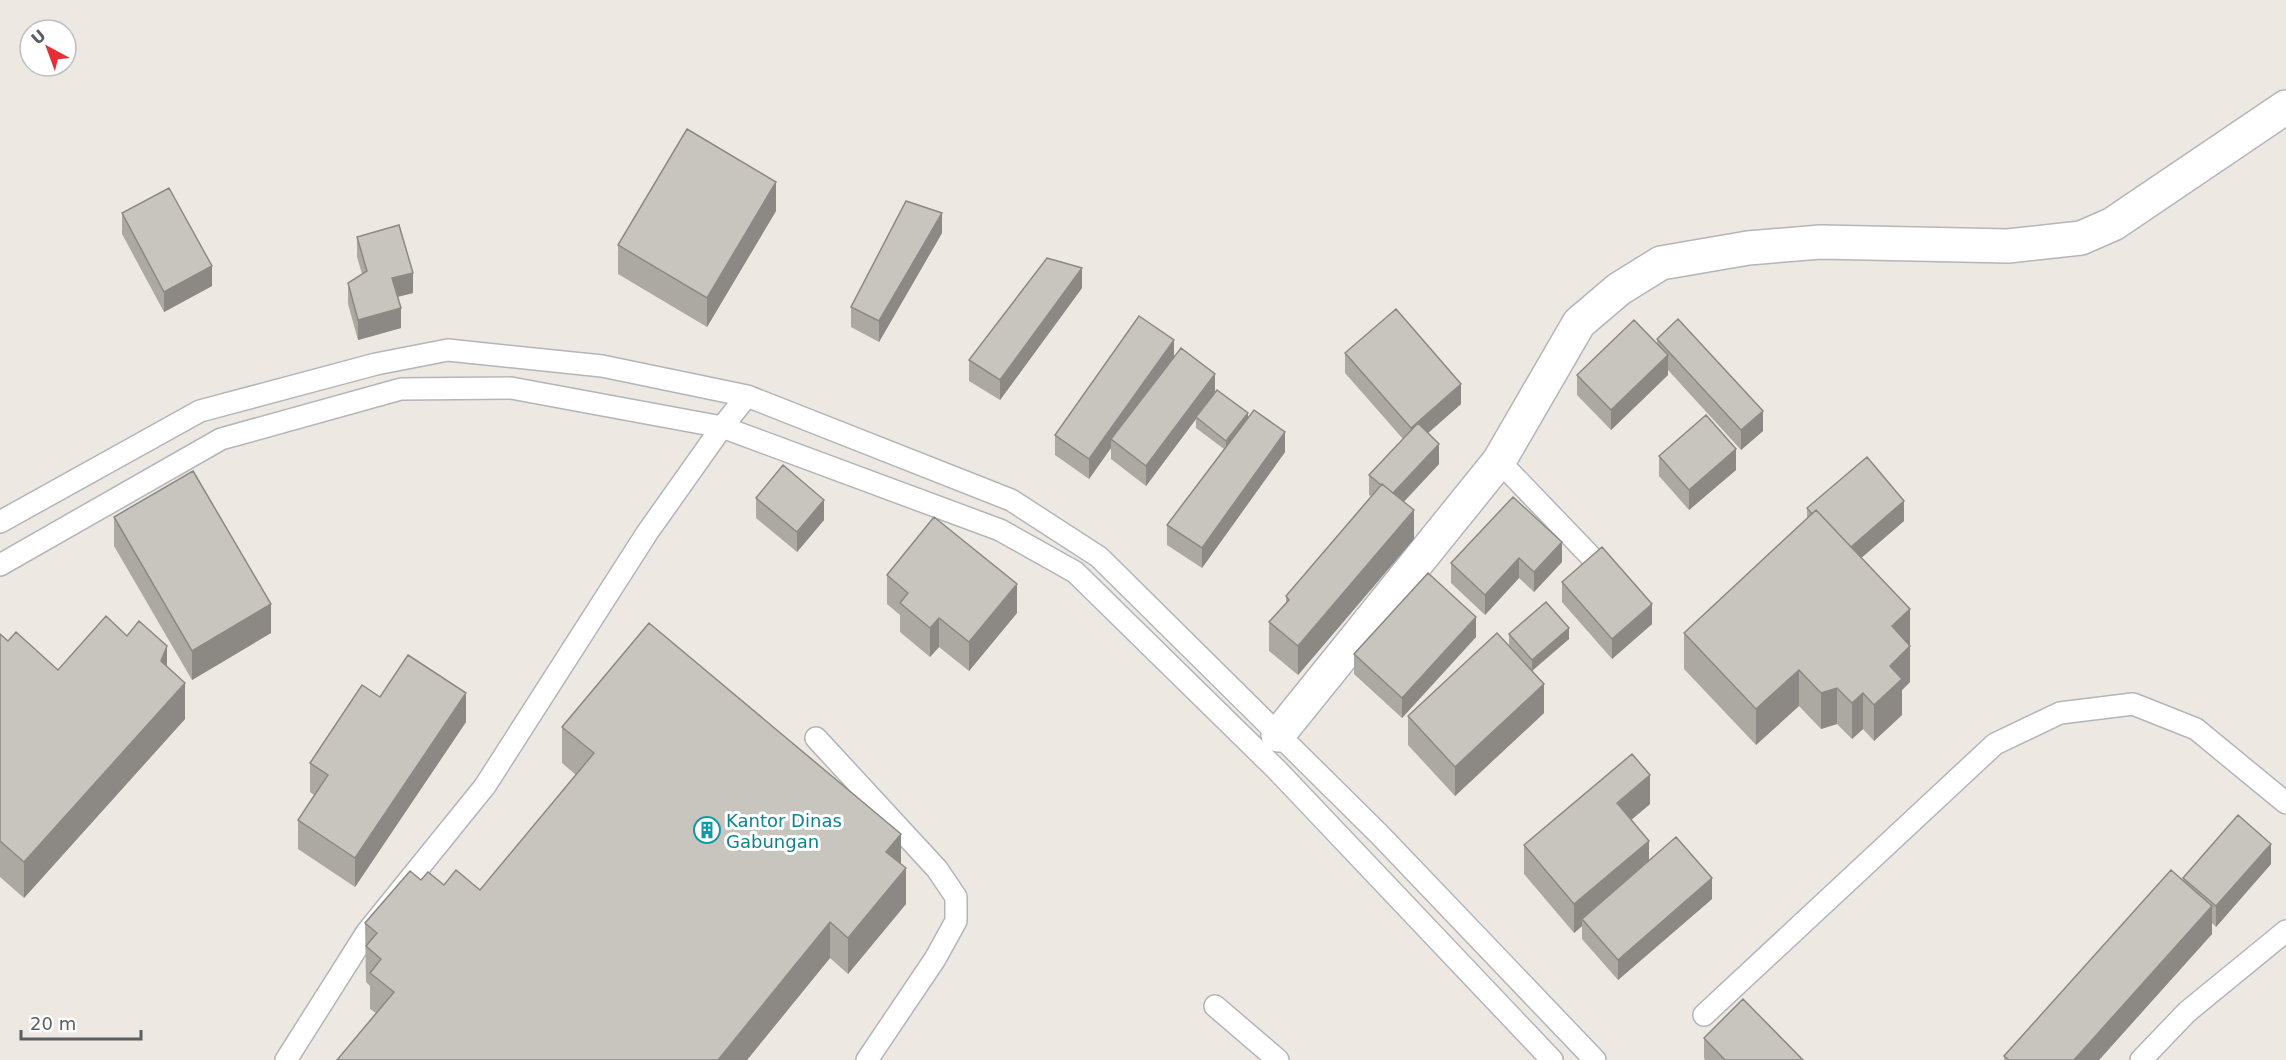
<svg xmlns="http://www.w3.org/2000/svg" width="2286" height="1060" font-family="'DejaVu Sans',sans-serif">
<style>
.lines{fill:none;stroke-linecap:round;stroke-linejoin:round}
.service-casing{stroke:#b3b5b9;stroke-width:24}
.minor-casing{stroke:#b3b5b9;stroke-width:36}
.service{stroke:#fff;stroke-width:21}
.minor{stroke:#fff;stroke-width:33}
.wall{fill:#aca9a3}
.shaded-wall{fill:#8c8985}
.building{fill:#c8c4be;stroke:#8c8985;stroke-width:1.5}
.labels{text-anchor:middle;dominant-baseline:central;stroke-width:6;stroke-linejoin:round;paint-order:stroke}
.culture-label{font-size:18px;fill:#0d838f;stroke:#fff;text-anchor:start}
</style>
<rect width="100%" height="100%" fill="#ede9e2"/>
<g class="lines">
<defs>
<path id="service" d="M1499,461L1599,565
M0,522L200,411L376,364L448,350L602,366L747,396L1011,500L1099,557L1380,835L1595,1060
M0,565L221,439L401,389L511,388L722,427L1000,530L1075,572L1277,770L1552,1060
M816,738L937,869L956,897V921L935,959L867,1060
M1215,1006L1278,1060
M1704,1015L1995,744L2060,713L2133,704L2196,729L2286,803
M286,1060L367,932L485,786L647,533L722,427L747,396
M2141,1060L2187,1012L2286,931"/>
<path id="minor" d="M1278,735L1499,461L1579,323L1619,289L1661,263L1748,248L1821,242L2008,246L2081,238L2113,224L2286,107"/>
</defs>
<use href="#service" class="service-casing"/>
<use href="#minor" class="minor-casing"/>
<use href="#service" class="service"/>
<use href="#minor" class="minor"/>
</g>
<path class="wall" d="M776,211L707,327L618,274V245Z
M122,213L212,286L164,312L122,234Z
M942,233L879,342L851,327V307Z
M357,237L413,293L398,297L401,328L358,340L348,304V283L362,274L357,257Z
M1082,288L1000,400L969,381V360Z
M1657,339L1763,431L1741,450L1668,370V375L1611,430L1577,395V375L1657,344Z
M1345,353L1461,404L1428,433L1439,464L1404,502L1414,539L1298,675L1269,651V622L1286,603V596L1371,496L1369,495V475L1403,439L1345,373Z
M1174,357L1215,393L1248,419L1285,452L1202,568L1167,545V525L1224,449L1196,428V419L1146,486L1111,459V448L1089,479L1055,455V435Z
M1659,456L1736,470L1689,510L1659,476Z
M1513,497L1562,562L1534,592L1519,578L1485,615L1451,583V563Z
M756,498L824,520L797,552L756,518Z
M1807,508L1904,521L1861,558L1910,645V682L1902,690V715L1874,741L1863,729L1852,739L1837,724L1821,729L1799,706L1756,745L1684,669V633L1807,518Z
M114,517L271,633L192,680L114,546Z
M887,575L1017,613L969,671L939,647L930,657L900,632V615L887,604Z
M1562,582L1652,624L1612,659L1562,602Z
M0,634L8,641L58,670L127,636L167,667L185,719L24,898L0,877Z
M1509,634L1569,639L1532,670L1544,713L1455,796L1408,745V716L1525,663L1509,645Z
M1476,637L1402,718L1354,674V654Z
M380,697L466,722L355,887L298,849V820L314,795L310,792V763Z
M562,727L901,864L906,904L848,974L830,958L747,1060H337L376,1013L370,1009V986L366,982L365,923L421,880L444,885L480,890L576,775L562,763Z
M1650,804L1631,820L1649,861L1712,899L1618,980L1582,939V926L1574,933L1524,874V845Z
M2271,864L2216,927L2212,923V934L2099,1060H2004V1056L2183,880V878Z
M1704,1038L1803,1060H1705L1704,1058Z"/>
<path class="shaded-wall" d="M776,182V211L707,327V298Z
M942,213V233L879,342V321Z
M212,266V286L164,312V292Z
M1082,268V288L1000,400V380Z
M413,273V293L392,298V278Z
M401,308V328L358,340V320Z
M1174,340V360L1111,439V448L1089,479V459Z
M1668,355V375L1611,430V410Z
M1215,374V394L1196,417V419L1146,486V466Z
M1461,384V404L1411,448V428Z
M1763,411V431L1741,450V430Z
M1248,413V424L1226,451V441Z
M1285,432V452L1202,568V548Z
M1439,444V464L1391,515V495Z
M1736,449V470L1689,510V490Z
M824,500V520L797,552V532Z
M1904,501V521L1845,572V552Z
M1414,510V539L1298,675V646Z
M1562,542V562L1534,592V572Z
M1519,558V578L1485,615V595Z
M1017,584V613L969,671V642Z
M271,604V633L192,680V651Z
M1652,604V624L1612,659V639Z
M1910,609V645L1892,662V626Z
M1476,617V637L1402,718V698Z
M939,618V647L930,657V628Z
M1569,628V639L1532,671V660Z
M167,646V682L161,661Z
M1910,646V682L1902,690V715L1874,741V705L1890,666Z
M1799,670V706L1756,745V709Z
M185,683V719L24,898V862Z
M1544,684V713L1455,796V767Z
M1837,688V724L1821,729V693Z
M466,693V722L355,887V858Z
M1863,693V729L1852,739V703Z
M1650,775V804L1617,832V803Z
M901,834V870L886,852Z
M1649,841V870L1582,919V926L1574,933V904Z
M2271,844V864L2216,927V906Z
M906,868V904L848,974V938Z
M1712,878V899L1618,980V960Z
M2212,906V934L2099,1060H2074Z
M830,922V958L747,1060H718Z"/>
<path class="building" d="M687,129L776,182L707,298L618,245Z
M169,188L212,266L164,292L122,213Z
M906,201L942,213L879,321L851,307Z
M399,225L413,273L392,278L401,308L358,320L348,283L367,271L357,237Z
M1047,258L1082,268L1000,380L969,360Z
M1396,309L1461,384L1411,428L1345,353Z
M1139,316L1174,340L1089,459L1055,435Z
M1678,319L1763,411L1741,430L1657,339Z
M1634,320L1668,355L1611,410L1577,375Z
M1181,348L1215,374L1146,466L1111,439Z
M1217,390L1248,413L1226,441L1196,417Z
M1254,410L1285,432L1202,548L1167,525Z
M1706,415L1736,449L1689,490L1659,456Z
M1418,423L1439,444L1393,493L1382,484L1381,485L1369,475Z
M1867,457L1904,501L1851,547L1816,510L1812,514L1807,508Z
M783,465L824,500L797,532L756,498Z
M193,471L271,604L192,651L114,517Z
M1382,484L1414,510L1298,646L1269,622L1289,600L1286,596Z
M1513,497L1562,542L1534,572L1519,558L1485,595L1451,563Z
M1816,510L1910,609L1892,626L1910,646L1890,666L1902,679L1874,705L1863,693L1852,703L1837,688L1821,693L1799,670L1756,709L1684,633Z
M934,517L1017,584L969,642L939,618L930,628L900,603L908,593L887,575Z
M1602,547L1652,604L1612,639L1562,582Z
M1428,573L1476,617L1402,698L1354,654Z
M1546,602L1569,628L1532,660L1509,634Z
M106,616L127,636L139,621L167,646L161,661L185,683L24,862L0,841V634L8,641L16,632L58,670Z
M649,623L901,834L886,852L906,868L848,938L830,922L718,1060H337L394,992L370,973L381,959L366,946L377,933L365,923L410,871L421,880L428,872L444,885L456,870L480,890L594,753L562,727Z
M1497,633L1544,684L1455,767L1408,716Z
M408,655L466,693L355,858L298,820L328,775L310,763L362,685L380,697Z
M1632,754L1650,775L1617,803L1649,841L1574,904L1524,845Z
M2238,815L2271,844L2216,906L2183,878Z
M1676,837L1712,878L1618,960L1582,919Z
M2171,870L2212,906L2074,1060H2009L2004,1056Z
M1743,999L1803,1060H1725L1704,1038Z"/>
<defs>
<symbol id="building-ring" viewBox="-11 -11 22 22"><circle r="9.5" fill="#fff" stroke="#0f9aa8" stroke-width="1.5"/><path d="M-4-6H4V6H1V3H-1V6H-4ZM-2.5-4.3h1.7v1.8h-1.7ZM.8-4.3h1.7v1.8H.8ZM-2.5-1h1.7V.8h-1.7ZM.8-1h1.7V.8H.8Z" fill="#0f9aa8"/></symbol>
</defs>
<g fill-rule="evenodd">
<use href="#building-ring" x="692" y="815" width="30" height="30"/>
</g>
<g class="labels">
<g class="culture-label">
<text x="726" y="820">Kantor Dinas<tspan x="726" dy="21">Gabungan</tspan></text>
</g>
</g>
<g transform="translate(48 48) rotate(319)"><circle r="28" fill="#ffffff" stroke="#bdbfc0" stroke-width="1.5"/>
<path d="M0-4.5L10 22L0 15L-10 22Z" fill="#e62f35"/>
<text y="-9" font-size="16" font-weight="bold" text-anchor="middle" fill="#5a5f62">U</text>
</g>
<path d="M21 1030v9h120v-9" fill="none" stroke="#5a5f62" stroke-width="3"/>
<text x="30" y="1030" font-size="18" fill="#5a5f62" stroke="#ffffff" stroke-width="4.5" paint-order="stroke">20 m</text>
</svg>
